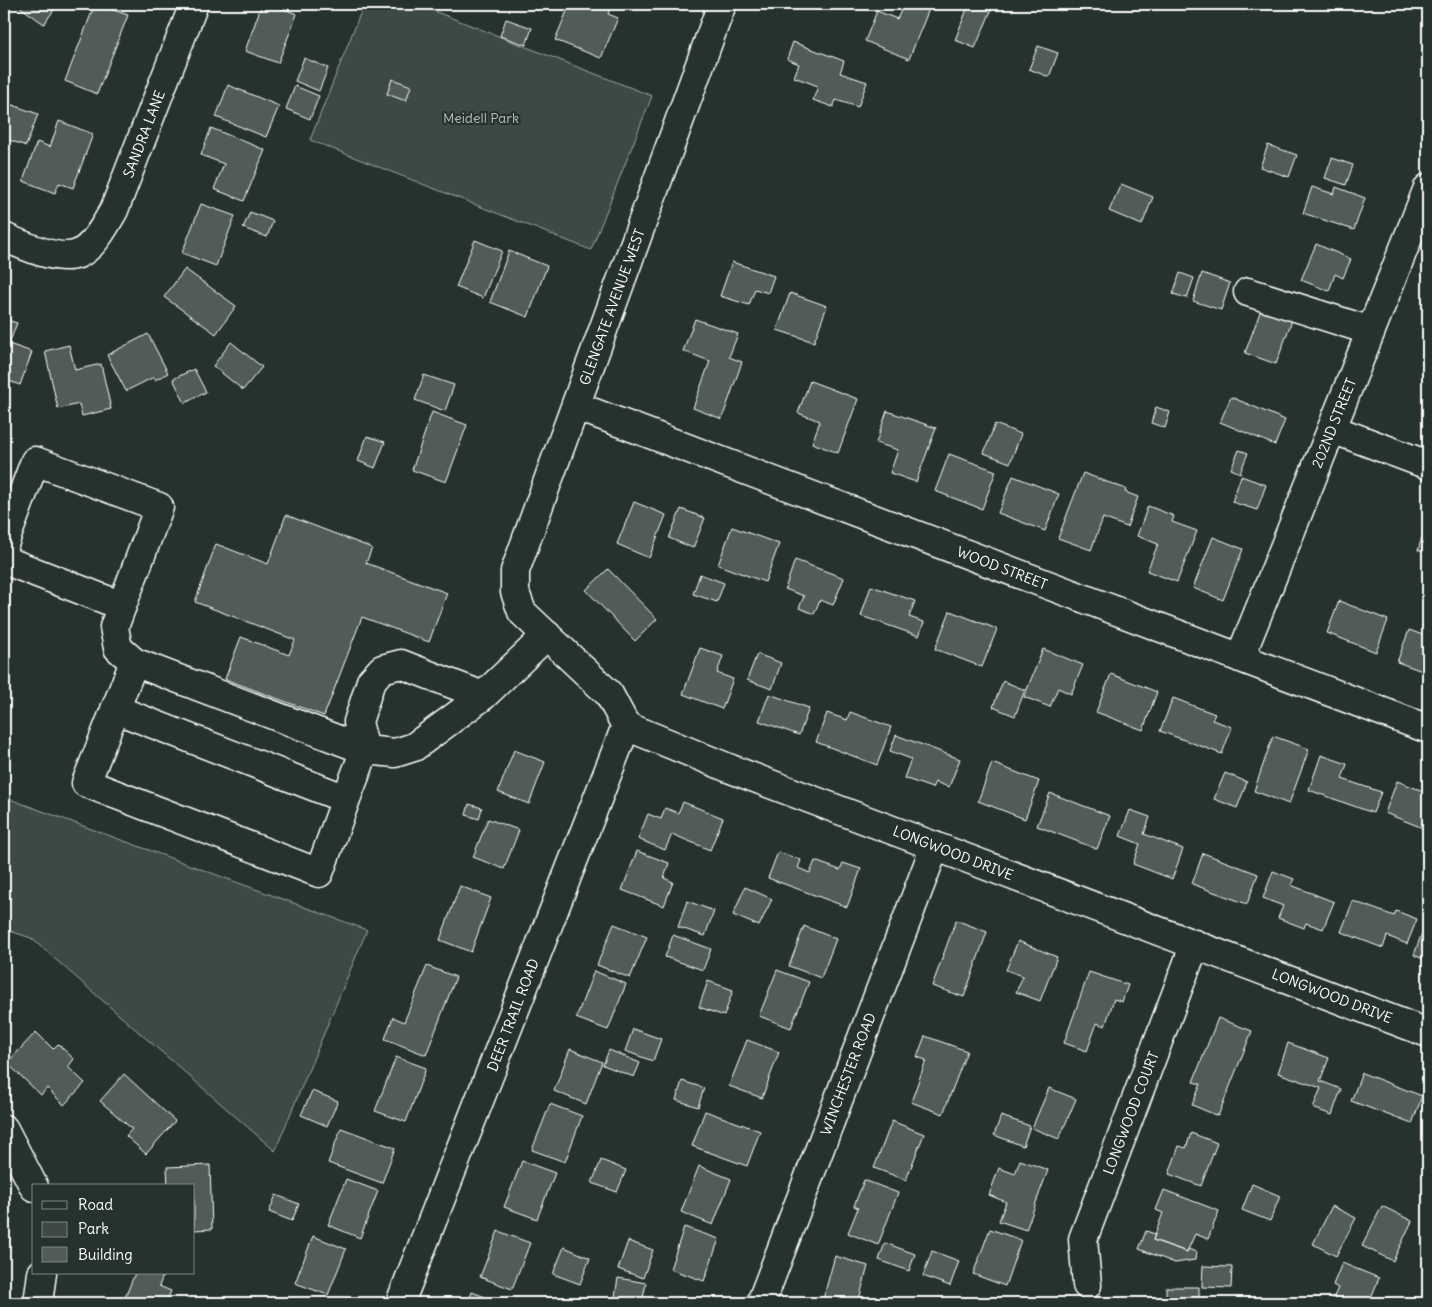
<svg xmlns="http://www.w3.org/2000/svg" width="1432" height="1307" font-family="Delius,sans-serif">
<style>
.green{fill:#3e4944;stroke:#9ea4a2}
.building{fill:#515c57;stroke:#fff}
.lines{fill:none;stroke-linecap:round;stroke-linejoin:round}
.minor-casing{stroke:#fff;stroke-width:31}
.minor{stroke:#26332d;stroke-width:28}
.labels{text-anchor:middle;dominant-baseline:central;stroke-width:4.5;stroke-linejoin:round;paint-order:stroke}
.park-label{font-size:14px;fill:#bbbfbe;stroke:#26332d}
.street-label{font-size:14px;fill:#fff;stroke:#26332d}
</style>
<rect width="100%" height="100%" fill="#26332d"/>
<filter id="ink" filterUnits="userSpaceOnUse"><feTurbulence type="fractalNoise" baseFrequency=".02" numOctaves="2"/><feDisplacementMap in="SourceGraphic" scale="10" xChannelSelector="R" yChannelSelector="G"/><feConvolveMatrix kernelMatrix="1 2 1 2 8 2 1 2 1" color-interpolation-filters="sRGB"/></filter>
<g filter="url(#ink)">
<path class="green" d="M364,4H416L652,96L591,250L310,140Z
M4,797L367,930L275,1151L31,938L4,929Z"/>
<path class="building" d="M16,4H58L44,24Z
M95,4L128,15L97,94L65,81Z
M262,4H271L297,14L278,63L245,51Z
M552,4H612L608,14L618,18L601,58L555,40L567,11Z
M904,4H931L909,59L865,41L877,11L897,19Z
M969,4H994L975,48L955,40Z
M506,19L532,28L526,45L500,36Z
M793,42L844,61L840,73L867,82L858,107L836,100L833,107L813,100L818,86L794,77L799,64L787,59Z
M1038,46L1058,53L1049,77L1029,69Z
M304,58L328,68L319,91L295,81Z
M392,79L411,86L406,101L387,94Z
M228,85L279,106L266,137L216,117Z
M295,86L319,96L310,119L286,109Z
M4,102L38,114L26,146L4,138Z
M59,121L93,134L73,188L59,183L55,193L23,181L37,142L50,147Z
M211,128L265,150L244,201L214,189L224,164L201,155Z
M1268,145L1297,155L1289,177L1260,167Z
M1332,158L1353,165L1346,185L1325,178Z
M1121,184L1153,197L1142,225L1109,211Z
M1312,187L1334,194L1336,187L1365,198L1354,230L1303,213Z
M201,204L235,216L216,266L182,253Z
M250,212L273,221L267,237L243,228Z
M475,240L502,251L483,298L456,287Z
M1316,244L1351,259L1343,278L1335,274L1329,291L1301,280Z
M509,251L547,266L528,317L490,302Z
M732,262L774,276L768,293L755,289L749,305L720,296Z
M185,269L236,306L216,334L164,297Z
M1180,273L1194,278L1187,298L1173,294Z
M1202,273L1230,283L1221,310L1193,301Z
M790,293L827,306L814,342L777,330Z
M1263,304L1294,315L1276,364L1245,353Z
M4,319L17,323L9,344L32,352L20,385L4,379Z
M695,319L738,334L729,357L742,362L722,419L693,408L710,361L683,351Z
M148,334L168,373L155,380L154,377L126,391L107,355Z
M231,342L262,367L243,390L213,366Z
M69,345L75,370L101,364L111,409L82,416L79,404L58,409L45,351Z
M194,369L206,392L185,403L173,379Z
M424,375L454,385L445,411L415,400Z
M810,381L858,399L838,453L812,443L820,421L798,413Z
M1231,397L1285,420L1275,445L1220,422Z
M1156,407L1170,412L1165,428L1151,423Z
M887,411L936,428L916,482L890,473L898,450L876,443Z
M432,412L467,425L446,482L412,470Z
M995,424L1021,434L1010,463L984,453Z
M367,436L385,442L375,468L358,461Z
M1239,450L1248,453L1240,473L1231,469Z
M949,454L996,471L982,509L935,491Z
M1083,473L1126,489L1125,492L1138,497L1127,527L1103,518L1091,550L1058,538Z
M1013,476L1059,494L1045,531L998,513Z
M1241,476L1266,485L1257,510L1232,502Z
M634,502L666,515L649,558L617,544Z
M1148,506L1174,516L1172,522L1197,531L1177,582L1147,571L1158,544L1137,536Z
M681,509L705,518L693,548L669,538Z
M286,515L372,548L366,563L447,593L429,642L362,617L324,716L225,679L241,637L289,655L295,640L195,602L216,544L268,564Z
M732,527L779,544L765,582L718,565Z
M1425,528L1428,529V554L1418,550Z
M1213,537L1243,549L1223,600L1193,588Z
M795,560L844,578L833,605L820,600L814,614L799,608L804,596L785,589Z
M608,569L657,619L635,641L586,590Z
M700,574L724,583L717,602L693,594Z
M871,586L915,601L909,617L924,622L919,636L861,616Z
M1339,601L1388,620L1376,652L1327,633Z
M950,611L997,629L982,667L935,649Z
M1409,630L1428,637V673L1397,662Z
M700,648L723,656L717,673L733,679L722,709L683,694Z
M1043,649L1083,665L1071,694L1058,688L1050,707L1024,697Z
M757,654L781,663L772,689L747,680Z
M1111,674L1157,692L1143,730L1096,712Z
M1003,681L1025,690L1015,716L993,707Z
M769,694L809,708L799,735L759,721Z
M1173,698L1215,714L1212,720L1232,727L1222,754L1160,731Z
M850,712L891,727L877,765L816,742L827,713L847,720Z
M896,735L960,759L949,787L935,782L932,788L904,778L911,759L890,751Z
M1273,736L1309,749L1289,804L1254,791Z
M514,750L545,762L529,804L498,792Z
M1321,755L1347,764L1342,779L1381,792L1373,813L1309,790Z
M992,763L1039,781L1025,819L978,801Z
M1225,773L1247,782L1237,808L1214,799Z
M1397,781L1428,793V830L1385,813Z
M1050,793L1110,816L1097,849L1037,826Z
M683,802L723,818L710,850L672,834L665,850L638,839L648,814L661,819L665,808L678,813Z
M469,804L482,808L479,819L466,815Z
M1130,810L1150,817L1144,834L1183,849L1172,879L1133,864L1140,844L1120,836Z
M488,819L519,830L504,869L473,857Z
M637,851L669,863L664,878L673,882L664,906L622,890Z
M778,852L801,860L798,868L810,873L815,861L840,870L843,863L861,869L847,907L768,878Z
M1203,853L1258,874L1247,904L1192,884Z
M1273,871L1294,879L1291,885L1334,902L1323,929L1306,923L1304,928L1278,918L1283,906L1263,898Z
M460,886L491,898L471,952L440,940Z
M745,887L772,899L759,926L733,915Z
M687,901L714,911L705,936L678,927Z
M1353,901L1394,916L1396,911L1417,919L1407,944L1387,936L1383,948L1341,932Z
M956,920L987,932L964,997L932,986Z
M614,924L647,937L630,978L597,965Z
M804,926L836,939L821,978L789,966Z
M1423,930L1428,931V961L1414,955Z
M673,935L711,949L703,970L665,957Z
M1018,941L1057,957L1040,1001L1016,992L1023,976L1006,970Z
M427,966L456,977L426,1055L385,1039L393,1017L404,1022Z
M777,970L809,982L791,1028L759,1016Z
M594,971L626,984L608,1030L576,1018Z
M1089,972L1128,985L1122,1002L1114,999L1105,1026L1097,1023L1087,1051L1064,1043Z
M708,981L733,990L724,1016L699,1007Z
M1218,1018L1252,1031L1218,1116L1192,1105L1201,1084L1193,1082Z
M633,1029L661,1039L653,1061L625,1051Z
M36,1032L53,1049L58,1044L74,1059L68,1067L85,1083L64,1105L47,1088L41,1095L7,1063Z
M925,1036L967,1051L943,1114L911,1102L926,1060L917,1057Z
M747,1040L779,1052L762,1098L729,1086Z
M1288,1043L1329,1058L1320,1081L1341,1089L1332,1115L1313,1108L1321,1088L1278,1073Z
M570,1049L602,1062L586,1104L554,1091Z
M609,1050L640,1063L634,1077L603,1065Z
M396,1057L426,1068L406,1122L375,1111Z
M1362,1073L1422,1096L1412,1124L1351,1101Z
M124,1074L175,1121L146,1154L126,1136L132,1129L100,1101Z
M682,1081L704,1088L698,1107L676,1100Z
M1049,1088L1076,1099L1059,1139L1032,1128Z
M312,1091L338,1101L327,1126L301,1115Z
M550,1104L582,1116L565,1162L532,1150Z
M705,1111L760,1131L747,1166L692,1146Z
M1001,1116L1030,1126L1023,1146L994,1135Z
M892,1121L924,1134L906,1180L874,1168Z
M341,1128L395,1148L382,1183L328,1163Z
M1191,1133L1217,1143L1201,1186L1169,1174L1179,1146L1186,1148Z
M601,1160L626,1170L617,1192L592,1183Z
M1020,1160L1048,1170L1026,1230L999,1221L1006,1202L989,1195L999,1168L1015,1174Z
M522,1161L555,1173L537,1219L504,1207Z
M210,1165L212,1229L194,1230V1186H168L167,1167Z
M699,1166L731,1179L713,1225L681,1212Z
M346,1179L378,1191L360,1238L328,1225Z
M864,1180L898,1193L878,1245L848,1233L858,1208L854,1206Z
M1252,1184L1280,1196L1270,1221L1242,1210Z
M1164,1190L1219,1211L1208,1239L1195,1234L1187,1252L1153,1240L1163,1213L1156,1210Z
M276,1195L299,1204L292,1221L269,1212Z
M1332,1206L1356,1218L1336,1256L1313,1244Z
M1382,1206L1412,1221L1393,1261L1362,1246Z
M684,1227L719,1239L704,1281L670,1269Z
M990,1229L1021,1240L1005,1286L973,1274Z
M498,1231L530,1243L512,1289L480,1277Z
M1146,1231L1155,1234L1153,1240L1187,1252L1188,1249L1196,1252L1195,1260L1175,1263L1139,1249Z
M313,1236L346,1249L328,1295L295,1283Z
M628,1241L653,1250L643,1278L618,1269Z
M885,1243L915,1254L909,1271L879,1260Z
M564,1247L590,1258L580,1284L553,1274Z
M932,1251L959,1261L950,1286L923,1276Z
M835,1256L868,1266L858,1303H822Z
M1342,1263L1379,1278L1369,1303H1331L1338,1288L1333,1285Z
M1203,1266L1232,1267L1231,1288L1202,1287Z
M135,1273H164L159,1286L171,1291L166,1303H123Z
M618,1278L646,1283L642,1303H614Z
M1166,1287H1199V1303H1166Z
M472,1292L501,1303H468Z"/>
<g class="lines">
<defs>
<path id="minor" d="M722,4L515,571V592L522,612L609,694L626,726L731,769L1428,1033
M4,237C22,245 58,262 78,254C94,247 106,224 114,210L194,4
M1248,292L1371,331
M576,406L1428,729
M1332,429L1428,465
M4,544L35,461L159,507L114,627L118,648L134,662L365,750L395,753L414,747L483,696L547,635
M4,560L122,606
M1240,658L1428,188
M115,709L346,799L319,873L86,783L134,662
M346,799L365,750L358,722L371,681L382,669L401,664L483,696
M4,1129L34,1187
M1087,1285L1083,1239L1195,944
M38,1303L42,1273
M400,1303L626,726
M761,1303L935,846"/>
</defs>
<use href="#minor" class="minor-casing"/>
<use href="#minor" class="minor"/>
</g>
</g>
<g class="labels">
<g class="park-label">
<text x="481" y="118">Meidell Park</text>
</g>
<g class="street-label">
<text transform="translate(144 134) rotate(-69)">SANDRA LANE</text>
<text transform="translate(612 307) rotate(-70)">GLENGATE AVENUE WEST</text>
<text transform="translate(1334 423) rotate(-68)">202ND STREET</text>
<text transform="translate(1002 568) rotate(21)">WOOD STREET</text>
<text transform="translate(953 853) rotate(21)">LONGWOOD DRIVE</text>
<text transform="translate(1332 996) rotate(21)">LONGWOOD DRIVE</text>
<text transform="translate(513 1015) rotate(-69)">DEER TRAIL ROAD</text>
<text transform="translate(848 1074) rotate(-69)">WINCHESTER ROAD</text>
<text transform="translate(1131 1113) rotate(-69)">LONGWOOD COURT</text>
</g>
</g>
<rect width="1432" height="1307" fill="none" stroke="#26332d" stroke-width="20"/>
<rect x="10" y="10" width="1412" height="1287" fill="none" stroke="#fff" stroke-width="2" filter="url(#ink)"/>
<rect x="32" y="1184" width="162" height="90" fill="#26332d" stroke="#7d8581"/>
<rect x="42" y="1201" width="25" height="8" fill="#26332d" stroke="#7d8581"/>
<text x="78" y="1210" font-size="15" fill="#ffffff">Road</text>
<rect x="42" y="1222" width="25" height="15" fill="#3e4944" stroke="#7d8581"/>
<text x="78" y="1234" font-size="15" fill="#ffffff">Park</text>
<rect x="42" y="1247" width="25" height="15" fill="#515c57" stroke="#7d8581"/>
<text x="78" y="1260" font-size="15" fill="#ffffff">Building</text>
</svg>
